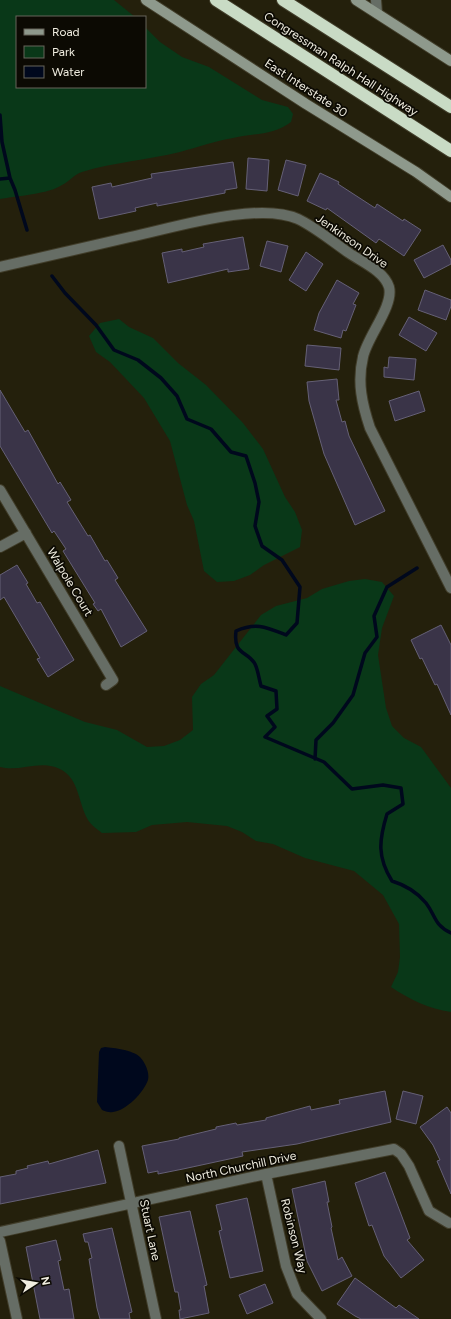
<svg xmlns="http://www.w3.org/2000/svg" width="451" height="1319" font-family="Figtree,sans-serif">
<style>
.green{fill:#093818}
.water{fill:#00081d}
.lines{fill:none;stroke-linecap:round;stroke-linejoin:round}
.stream{stroke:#00081d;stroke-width:3.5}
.building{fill:#3a3448;stroke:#656076}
.street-casing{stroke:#413d2a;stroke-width:12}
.secondary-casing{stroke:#413d2a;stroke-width:12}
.highway-casing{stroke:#413d2a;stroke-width:14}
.street{stroke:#666d65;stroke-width:10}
.secondary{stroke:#8e998c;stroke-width:10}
.highway{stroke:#c9dbc5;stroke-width:12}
.labels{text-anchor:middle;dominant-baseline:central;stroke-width:3.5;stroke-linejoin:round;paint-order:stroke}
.street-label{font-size:12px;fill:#f0ede0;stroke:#0c0a03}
</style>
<rect width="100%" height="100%" fill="#24200c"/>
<path class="green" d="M0,0H114L135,17H17V87H145V27L160,42L182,57L209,67L262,100L288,107L293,114L291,122C273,136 253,133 233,138C215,141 198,147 180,152C148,160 114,162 82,172C73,175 70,181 62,185C49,194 16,196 0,199Z
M119,319L129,327L153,338L178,363L206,385L243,423L263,449L285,497L295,512L302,530L300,547L264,565L250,575L234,581L217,582L204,571L194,521L187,505L170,441L144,398L110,362L96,352L89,336L100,323Z
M365,579L382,582L394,596L382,628L378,655L386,708L392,726L404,738L421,747L451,788V1012C429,1009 409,999 391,987L398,972L400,957L399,924L383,895L354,871L305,858L273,844L256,841L242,832L227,826L187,822L152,825L136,832L102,833C97,829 91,825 88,820C77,801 80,775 55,767C37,761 18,772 0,767V686L85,722L117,730L147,747L164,746L180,740L193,730L192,697L201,684L214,675L261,615L276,606L307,598L322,589L349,581Z"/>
<path class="water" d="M105,1047C114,1048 133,1050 140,1057C145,1062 150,1073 148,1080C144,1092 126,1111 113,1112C109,1113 105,1111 102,1110L97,1102L99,1052L101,1048Z"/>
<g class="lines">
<path class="stream" d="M0,115L2,142L10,178
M0,179L10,178L15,190L27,230
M52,276L65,293L96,325L114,350L138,360L161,378L177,396L187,419L211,429L231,452L246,456L255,483L259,502L255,526L262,546L282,560L300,587L297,623L286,635C266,627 256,622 236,631C233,656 247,650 255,664C258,670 259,679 261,686L276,691L277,709L267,716L275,727L265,737L324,762L352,789L383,785L401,788L403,804L387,814C379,840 377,857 392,881C405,885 417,892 426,903C436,916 434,925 451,933
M315,759L316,740L333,723L353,695L365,653L377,637L374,616L387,587L417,568"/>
</g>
<path class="building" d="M248,158L269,160L267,191L246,189Z
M286,160L306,165L298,196L278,190Z
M233,162L237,188L225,190V193L157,206V203L135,208L136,211L99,219L92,187L111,183L112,187L152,178L151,174Z
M320,173L339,182L338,184L375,208L377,204L403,221L404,219L421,230L404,256L379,239L376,243L327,208L326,210L307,201Z
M243,237L249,269L228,272V269L168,283L162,253L182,249V252L204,247L203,244Z
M267,241L288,246L281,272L260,266Z
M443,245L451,260V264L424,278L414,260Z
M306,252L323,264L306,291L289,280Z
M337,280L359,293L353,304L356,305L346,331L343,330L341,338L314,330L319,313Z
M425,290L451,300V306L446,320L418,310Z
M409,317L437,333L426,351L399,335Z
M307,345L341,348L339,370L305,366Z
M389,357L416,359L414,380L384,377V367L388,368Z
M337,379L339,400H336L342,422L345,421L349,436L385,511L355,525L324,454L309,401L307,382Z
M0,390L25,432L28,430L58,484L60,482L71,500L67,502L88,536L90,535L105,561L107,560L118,578L115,580L147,631L121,647L101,609L98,611L93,604L95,603L63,551L66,549L54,531L52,533L0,446Z
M419,391L425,411L395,421L389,401Z
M17,565L28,583L26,584L37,603L40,602L74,660L48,677L37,659L40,658L4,597L0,600V575Z
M441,625L451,645V715L437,684L435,685L422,658L420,659L411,640Z
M385,1091L391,1122L297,1144L242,1152L243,1156L183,1169L158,1174V1171L148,1173L142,1146L179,1139V1138L216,1129V1127L236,1123L237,1125L266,1120V1118L310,1106L311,1110L340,1104L339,1100Z
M403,1091L423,1096L416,1124L396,1119Z
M447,1107L451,1113V1194L437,1161L440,1160L433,1145L420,1127Z
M98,1150L106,1183L0,1204V1177L16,1174V1171L28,1168L27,1166L48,1161L49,1164Z
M385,1172L410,1238L407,1240L424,1260L401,1278L384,1256L372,1225L369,1226L355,1183Z
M325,1181L329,1202H327L332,1227L331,1228L338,1260L342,1257L352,1276L322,1291L307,1261L292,1189Z
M247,1198L263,1271L230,1278L219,1231L222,1230L216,1205Z
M190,1211L207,1285L204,1286L209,1313L180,1319L179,1310H181L178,1292H175L159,1217Z
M112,1228L132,1312L129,1313L130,1319H100L97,1308L89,1259L92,1258L88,1242H85L83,1234Z
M56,1240L61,1260L58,1261L64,1290L69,1289L74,1319H40L26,1247Z
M355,1278L396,1308L399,1305L419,1319H361L355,1316L337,1304Z
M265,1284L273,1303L247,1314L239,1295Z"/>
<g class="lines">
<defs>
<path id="street" d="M376,0L377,13
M0,267C43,257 86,247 130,237C173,228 258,201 298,219C315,227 333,242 349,253C362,262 384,271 389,287C394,306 367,337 363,357C357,382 362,404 370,428L451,588
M0,490L113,680L106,685
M0,547L26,533
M119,1146L156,1319
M266,1174L286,1266L297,1294L321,1319
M0,1232L266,1174L394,1149L401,1154L409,1166L429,1211L449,1223
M0,1241L17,1319"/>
<path id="secondary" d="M146,0L306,104L416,172L451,197
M356,0L451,61"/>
<path id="highway" d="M216,0L451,151
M283,0L451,107"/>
</defs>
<use href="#street" class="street-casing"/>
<use href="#secondary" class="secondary-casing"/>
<use href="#highway" class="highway-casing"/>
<use href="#street" class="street"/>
<use href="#secondary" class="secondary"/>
<use href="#highway" class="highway"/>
</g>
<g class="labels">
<g class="street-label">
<text transform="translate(341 64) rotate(33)">Congressman Ralph Hall Highway</text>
<text transform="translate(306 88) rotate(33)">East Interstate 30</text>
<text transform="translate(352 241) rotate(35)">Jenkinson Drive</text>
<text transform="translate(70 582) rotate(59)">Walpole Court</text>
<text transform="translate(241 1167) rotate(-12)">North Churchill Drive</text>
<text transform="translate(150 1230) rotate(78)">Stuart Lane</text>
<text transform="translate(294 1236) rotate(76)">Robinson Way</text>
</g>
</g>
<rect x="16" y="16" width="130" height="72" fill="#0c0a03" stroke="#67655b"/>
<rect x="24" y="29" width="20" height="6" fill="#8e998c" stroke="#67655b"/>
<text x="52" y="36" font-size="12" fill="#f0ede0">Road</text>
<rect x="24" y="46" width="20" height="12" fill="#093818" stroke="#67655b"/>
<text x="52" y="56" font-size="12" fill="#f0ede0">Park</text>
<rect x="24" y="66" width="20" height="12" fill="#00081d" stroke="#67655b"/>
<text x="52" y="76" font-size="12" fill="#f0ede0">Water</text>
<g transform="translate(36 1283) rotate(78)" stroke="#0c0a03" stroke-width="3" paint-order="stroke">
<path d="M0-3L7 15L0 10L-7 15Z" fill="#f0ede0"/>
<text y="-6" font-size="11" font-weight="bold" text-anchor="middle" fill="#f0ede0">N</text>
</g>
</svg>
